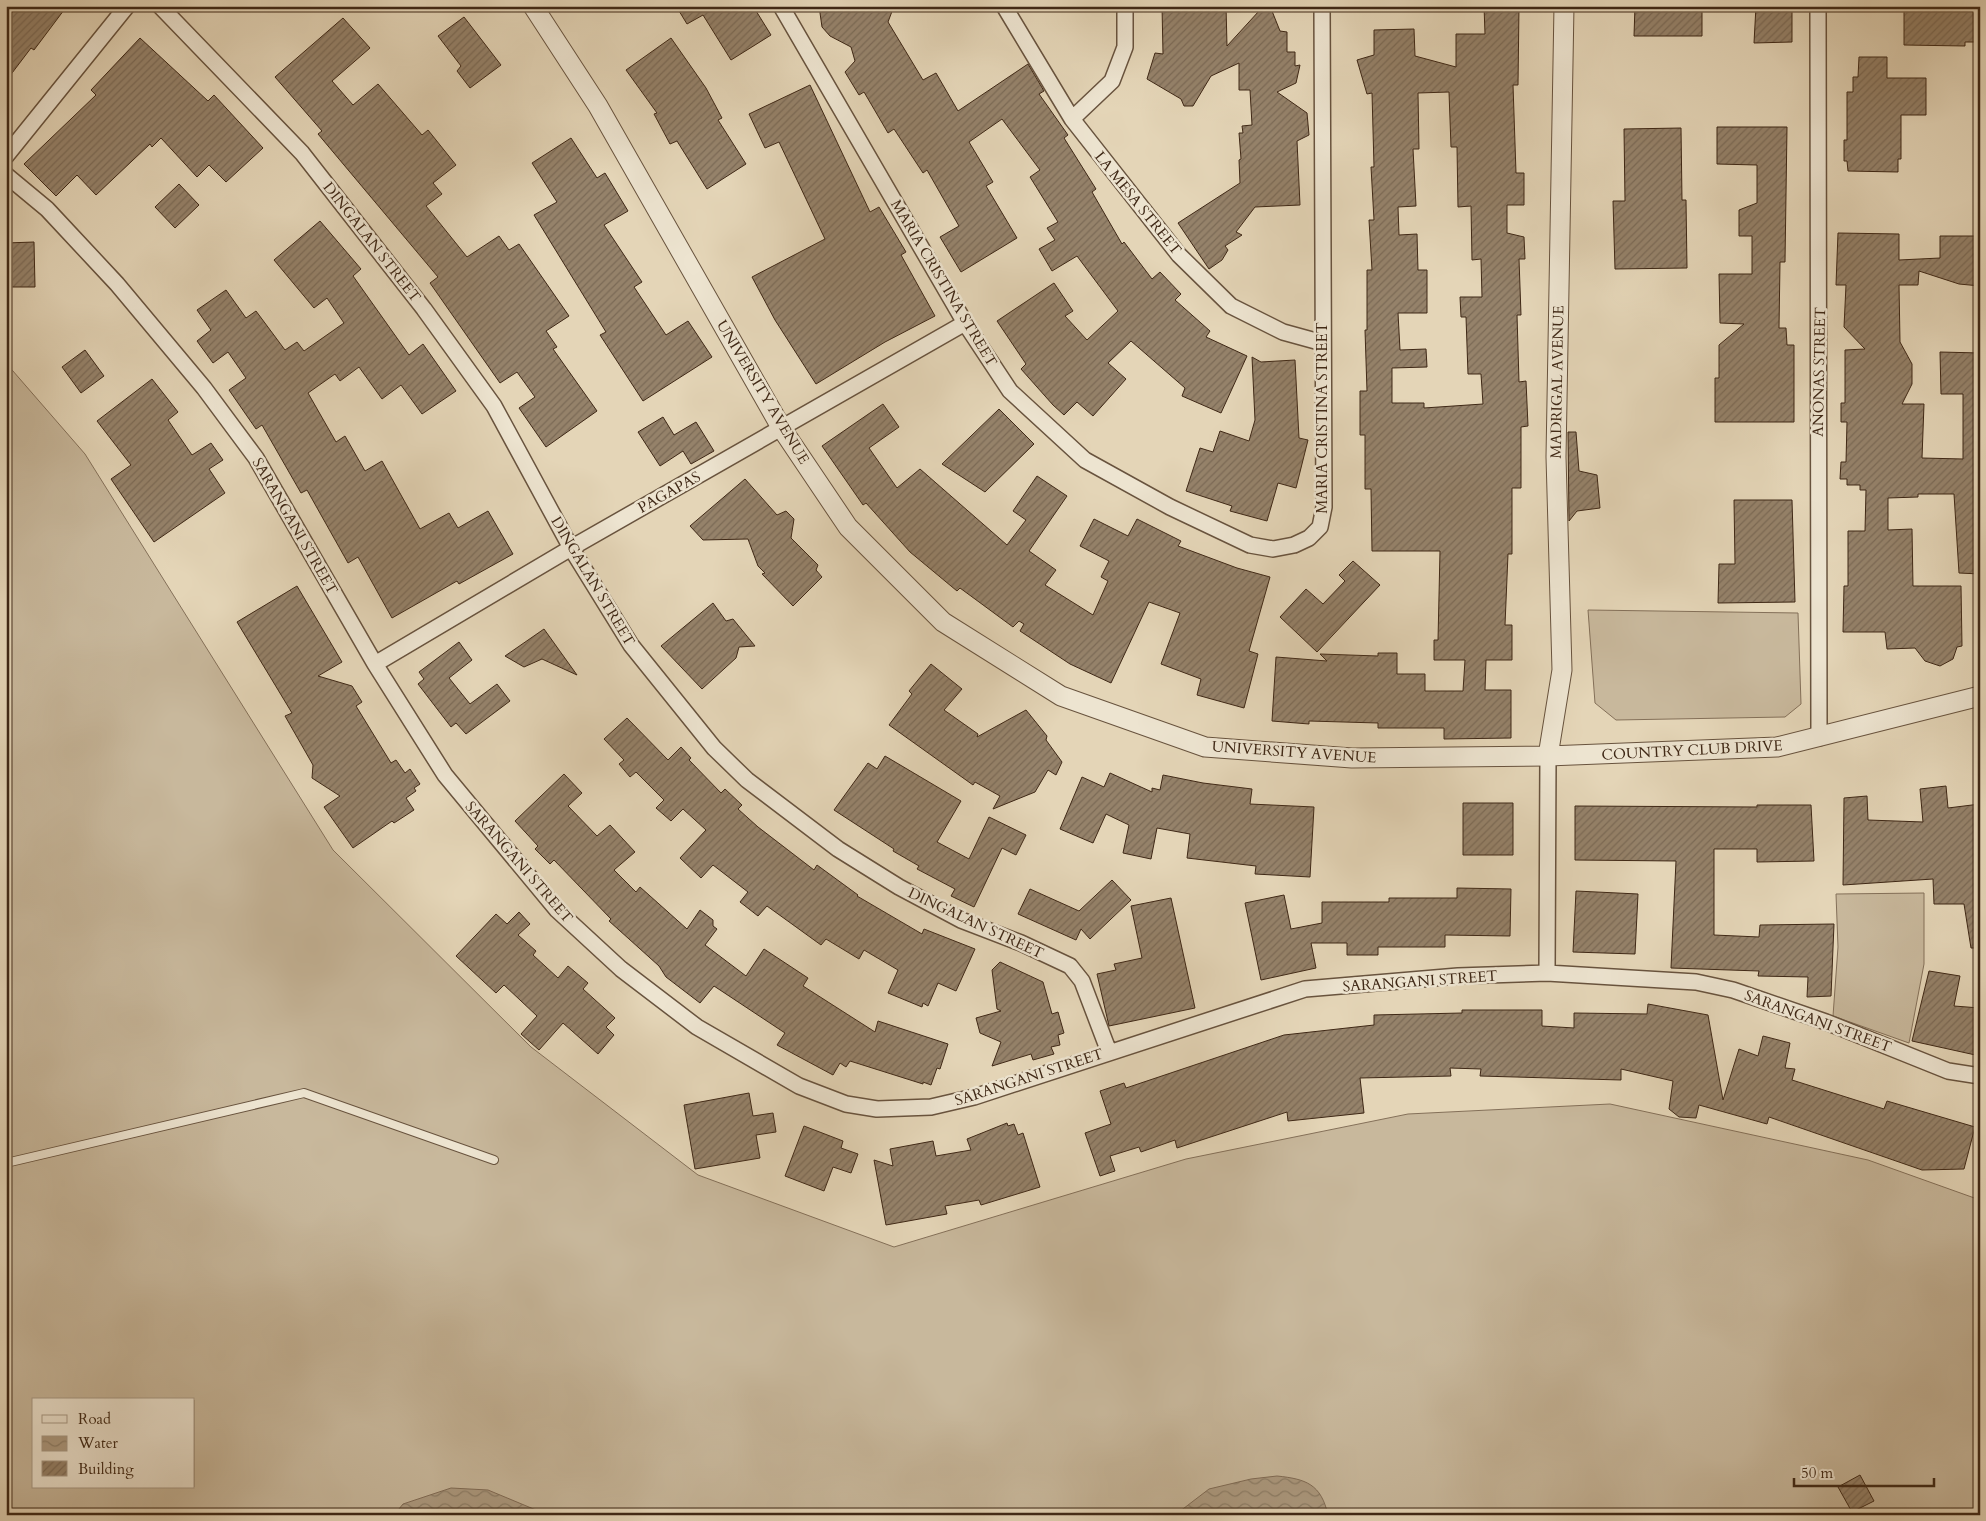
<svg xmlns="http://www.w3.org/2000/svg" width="1986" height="1521" font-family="Cardo,serif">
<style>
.grass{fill:#c8b89c;stroke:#847059;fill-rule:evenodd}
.water{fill:url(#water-waves);stroke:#806c56}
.building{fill:url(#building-hatch);stroke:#3f2816;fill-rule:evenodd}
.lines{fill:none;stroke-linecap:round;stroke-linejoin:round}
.service-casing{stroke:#68533e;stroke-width:10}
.minor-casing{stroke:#68533e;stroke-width:18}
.tertiary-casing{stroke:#68533e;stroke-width:21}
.service{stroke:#ede4d0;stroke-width:8}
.minor{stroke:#ede4d0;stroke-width:15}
.tertiary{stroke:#ede4d0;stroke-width:19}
.labels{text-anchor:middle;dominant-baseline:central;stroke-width:5;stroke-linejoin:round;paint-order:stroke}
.street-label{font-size:15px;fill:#3f2816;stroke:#ede4d0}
</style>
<defs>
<pattern id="water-waves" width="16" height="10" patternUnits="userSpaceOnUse" patternTransform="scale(1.25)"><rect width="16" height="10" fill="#ac9a80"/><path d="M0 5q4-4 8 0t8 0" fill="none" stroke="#8d7e68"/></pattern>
<pattern id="building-hatch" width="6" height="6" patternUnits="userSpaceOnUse" patternTransform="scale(1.25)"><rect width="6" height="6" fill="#95826a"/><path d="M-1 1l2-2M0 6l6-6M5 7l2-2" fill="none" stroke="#7b6a56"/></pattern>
</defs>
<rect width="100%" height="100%" fill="#e4d5b7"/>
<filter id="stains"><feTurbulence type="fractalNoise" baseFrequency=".004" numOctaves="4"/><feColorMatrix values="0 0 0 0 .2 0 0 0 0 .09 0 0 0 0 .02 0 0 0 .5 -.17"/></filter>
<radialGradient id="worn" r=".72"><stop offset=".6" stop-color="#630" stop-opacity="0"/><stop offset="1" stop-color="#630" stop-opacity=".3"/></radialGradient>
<path class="grass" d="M6,363L85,454L333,850L531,1047L698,1175L894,1247L1186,1159L1408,1114L1610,1104L1868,1160L1980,1200V1515H6ZM34,1400H194V1487H34Z
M1588,610L1798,613L1801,704L1785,717L1616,720L1595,703Z
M1924,893V964L1909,1043L1833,1016L1838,947L1836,894Z"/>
<path class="water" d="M1277,1476C1306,1479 1321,1484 1328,1515H1175L1209,1489L1251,1479Z
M451,1488L488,1490L548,1515H394L403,1504Z"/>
<path class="building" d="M6,6H67L34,50L31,48L6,81Z
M676,6H753L771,35L731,60L703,15L687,24Z
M819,6H894L888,22L923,80L936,73L958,111L1028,64L1044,91L1039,94L1068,135L1064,138L1096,189L1092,192L1122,244L1124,242L1152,279L1160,272L1181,294L1175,300L1210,331L1206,337L1247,356L1221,413L1182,396L1185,388L1131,341L1108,363L1126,379L1093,416L1077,402L1064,415L1053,405L1021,369L1026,364L997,321L1054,283L1073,311L1065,316L1087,340L1118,311L1077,256L1052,271L1039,249L1055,240L1047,228L1058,222L1030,177L1040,170L1002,119L969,142L993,182L986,186L1017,238L961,272L940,237L959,226L927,170L923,173L894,129L888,133L864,92L859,95L845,72L855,61L851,47L830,36L822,27Z
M1162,6H1226L1227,46L1259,11L1260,6H1270L1280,31L1287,32V52H1295V66L1300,65L1296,83L1277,92L1307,113L1309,135L1297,141L1300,205L1255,207L1236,232L1242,235L1225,246L1228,250L1222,260L1209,269L1178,223L1240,183L1239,160L1241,159L1239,133H1243L1242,126L1252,125L1250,90H1239V63L1211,76L1193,106H1184L1181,99L1147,79L1155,53L1163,54Z
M1484,6H1519L1518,85H1513L1516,173H1524V205H1507V233L1524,237L1525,259H1519L1521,315H1517L1519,382L1526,381L1528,426L1521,427V488H1512V554H1508L1505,625H1512V660H1486L1485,690H1511V738L1444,739V728H1378V723L1309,721V724L1272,721L1276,657L1327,661L1320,654L1378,656V653H1397V674H1425V691H1463L1465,660H1434V640H1438L1440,551H1372L1371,489H1365V435H1360V391H1367L1365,330H1367V270H1372L1369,220H1374L1371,167H1374L1372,93L1367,94L1357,60L1374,55V30L1414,29L1415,56L1456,67V34H1485ZM1449,92L1451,147H1457L1458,207L1471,206L1472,260L1481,259L1482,297H1460L1461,317H1466L1468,374H1481L1483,404L1424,408V403H1392V368L1427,367L1426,349L1400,350L1398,313H1427V270H1418L1417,234L1399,235L1398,207L1416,206L1413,149H1419L1418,93Z
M1635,6H1702V36H1634Z
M1756,6H1792V42L1754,43Z
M1904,6H1980V42H1965V46L1904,45Z
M464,17L501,65L470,88L457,71L461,66L438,36Z
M343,18L370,48L332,81L353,105L378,84L422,135L428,130L456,165L433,183L442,194L426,206L467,257L499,236L509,250L519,244L569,316L546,331L557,347L553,349L597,411L546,447L519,408L535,397L517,372L500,383L430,283L438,277L318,134L322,131L275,77Z
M140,38L208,101L214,95L263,148L226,182L209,165L197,177L161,138L152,147L150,144L96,195L77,175L56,196L24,164L96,95L91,90Z
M671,38L706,88L722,118L718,120L746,164L707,189L677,141L670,144L654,114L657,113L626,70Z
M1859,57H1887V78H1926V115H1901V159H1898V172L1848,171L1847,161H1844V140H1847V92H1853V77H1858Z
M810,85L870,212L879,207L906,252L901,255L935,316L885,342L816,384L775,320L752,277L825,239L779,142L765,148L749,114Z
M1717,127H1787L1785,262H1780L1779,328H1786L1787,345H1794V422H1715V378H1719V345L1744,324L1720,323L1719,274H1752V236H1739V210L1757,203V165L1717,164Z
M1681,128L1682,200H1686L1687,268L1615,269L1613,201H1625L1624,129Z
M571,138L597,178L605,173L628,211L604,225L642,282L634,287L666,335L688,321L712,357L643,401L600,335L606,332L534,215L557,202L532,163Z
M179,184L199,205L175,228L155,207Z
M320,221L361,269L353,276L409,355L423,344L456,391L422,414L401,385L382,399L359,367L340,381L335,374L308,393L336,442L345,436L365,471L382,461L420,529L449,513L458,528L488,511L513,554L459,584L457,581L392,618L358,557L348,563L307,490L301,493L262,425L256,429L229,390L246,378L228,352L213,363L197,341L211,330L197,310L226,290L246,318L256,311L285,350L297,342L304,351L344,323L327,298L314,308L274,260Z
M1838,233L1899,234V260L1940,258V236H1980V286L1959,284L1919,271L1918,285H1899L1900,342L1912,364V384L1902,404H1924L1922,458L1963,459V394H1941L1940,352L1980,353V574L1959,573L1954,494H1918V497L1888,498V530L1912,529L1913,586H1961L1962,646L1957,647L1953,659L1940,666L1925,661L1915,648L1887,649L1885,632H1843L1844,586H1848V531H1865L1866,490H1860V485H1847V479H1840L1841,462H1846L1847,422H1841V403H1845V350L1865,349L1844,327L1846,285H1836Z
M34,242L35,287H6V243Z
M85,350L104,376L81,393L62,367Z
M1252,357L1261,362L1295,360L1299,438L1308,440L1296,488L1278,483L1267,521L1230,511L1232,506L1186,491L1200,448L1213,452L1220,431L1249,441L1255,420Z
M152,379L178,412L168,420L192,455L211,443L223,460L209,469L225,493L154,542L111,479L131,465L97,421Z
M883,404L899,427L869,448L897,488L920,469L1007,545L1026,520L1013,511L1037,476L1067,496L1029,551L1056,570L1045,585L1093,615L1108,581L1101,577L1109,561L1080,546L1094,519L1128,536L1137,519L1181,541L1178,546L1237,568L1270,577L1249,651L1258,654L1244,708L1197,695L1201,679L1161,664L1180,613L1149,602L1111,683L1070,664L1020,631L1024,624L1019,621L1013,627L960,588L957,591L910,552L866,503L863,505L822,446Z
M999,409L1034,444L985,492L942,464Z
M663,417L674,435L696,422L714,451L691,464L683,451L660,466L638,432Z
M1568,432H1576L1579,471L1597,475L1600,508L1577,511L1569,521Z
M745,479L777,515L786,511L794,519L791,538L818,565L816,570L822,577L793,606L762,574L765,573L758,566L748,539L703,540L690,526Z
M1734,500H1792L1795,602L1718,603L1719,564H1735Z
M1353,561L1380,585L1317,652L1280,617L1306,589L1323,604L1345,581L1339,575Z
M297,586L342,662L318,676L352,686L362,702L356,706L391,763L396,760L405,773L410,769L420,784L414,788L416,791L406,798L414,810L394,823L392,821L353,848L324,807L340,796L312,778L313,765L285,716L292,713L237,622Z
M713,603L726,621L733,619L755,646L739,647L736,658L702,689L661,646Z
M544,629L577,675L542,659L524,667L505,656Z
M459,642L472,660L449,678L470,704L497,684L510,701L466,734L456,723L451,727L418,684L424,679L419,672Z
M931,664L962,689L944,710L978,734L977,737L1026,710L1047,736L1046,740L1062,762L1056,775L1048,770L1035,792L993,809L1000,796L975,782L973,785L889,725L912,694L909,691Z
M627,718L668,760L681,747L691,758L689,760L721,793L725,789L742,805L738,809L758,827L814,870L817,865L858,895L857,896L922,934L924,929L975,949L956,991L938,983L928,1006L923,1003L922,1007L888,993L898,970L864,950L859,959L826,939L821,945L767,906L758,916L740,902L748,892L713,865L701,878L680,858L706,830L683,809L671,821L656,808L664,800L636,772L630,777L619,764L624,760L604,739Z
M885,756L961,801L937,842L969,859L989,817L1026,835L1016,855L1002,848L974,907L951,896L955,889L917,869L919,866L893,851L894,849L834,810L868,763L877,769Z
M1110,773L1152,792V788L1160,790L1163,775L1203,783L1252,789L1250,804L1314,807L1310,877L1255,874L1256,866L1187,858L1190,834L1157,828L1151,859L1123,853L1129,825L1106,814L1093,843L1060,829L1082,777L1104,787Z
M564,774L582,793L568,806L597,836L610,825L635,852L614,870L636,892L640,887L687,929L700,910L713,920V926L717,929L705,945L746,976L764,949L808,978L803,986L875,1032L878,1021L948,1044L940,1069L937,1068L931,1085L923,1082V1084L850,1061L846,1067L840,1063L833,1075L777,1045L785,1033L714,986L700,1003L666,977L659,966L609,921L611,919L554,860L550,864L535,849L538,846L515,821Z
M1946,786L1948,808L1980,804V948H1971L1964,904H1934L1933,879L1843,885L1844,798L1867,796L1868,820L1923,822L1920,789Z
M1463,803H1513V855H1463Z
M1757,805H1811L1814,861L1757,862V849H1714V935L1759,937L1760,925L1834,924L1831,996L1807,997L1808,977L1758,976L1759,971L1671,968L1676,861L1575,860V806L1757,807Z
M1112,880L1131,900L1090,939L1081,929L1076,940L1018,914L1030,889L1079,911Z
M1457,888L1511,889L1510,936L1445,935V947H1378V955H1347V943H1311L1316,968L1261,980L1245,903L1284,895L1291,929L1322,923V902H1389V898H1457Z
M1576,891L1638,894L1635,954L1573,952Z
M1171,898L1195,1008L1109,1026L1097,974L1116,970L1114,964L1142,958L1131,906Z
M519,912L530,924L518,935L536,951L533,955L558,978L568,966L588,983L583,989L615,1018L606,1027L614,1035L598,1054L563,1023L539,1050L521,1034L537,1016L504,985L496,993L456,956L496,914L507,924Z
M1000,962L1043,982L1052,1014L1058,1012L1064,1033L1058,1035L1060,1045L1051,1047L1054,1054L1033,1060L1031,1054L992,1066L1001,1042L980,1033L976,1018L1001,1011L997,1009L992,970Z
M1929,971L1960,976L1954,1006L1980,1008V1056L1912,1041Z
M1648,1004L1708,1015L1723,1100L1739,1049L1758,1056L1763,1036L1790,1043L1785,1068L1795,1069L1792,1080L1884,1109L1887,1101L1975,1127L1964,1169L1922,1170L1769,1117L1767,1124L1699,1105L1696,1118L1679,1117L1669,1109L1673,1081L1621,1069V1080L1480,1076L1481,1069L1450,1068L1451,1076L1360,1078L1364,1113L1288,1121L1287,1112L1177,1148L1175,1140L1141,1152L1139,1147L1110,1156L1115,1171L1100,1176L1085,1133L1111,1124L1100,1091L1124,1083L1126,1088L1284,1035L1374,1025V1015L1462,1013V1010H1542V1026L1574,1028V1013L1647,1014Z
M749,1093L753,1116L773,1113L776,1132L756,1135L760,1158L695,1169L684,1105Z
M1007,1123L1008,1126L1014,1124L1018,1135L1023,1133L1040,1187L981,1205L979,1200L945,1206L947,1214L886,1225L874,1160L893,1166L890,1149L933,1141L936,1156L971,1150L967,1139Z
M804,1126L843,1141L841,1148L858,1154L851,1173L833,1167L824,1191L785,1176Z
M1860,1475L1874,1501L1852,1512L1838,1487Z"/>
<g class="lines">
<defs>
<path id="service" d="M6,1163L304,1093L494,1160"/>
<path id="minor" d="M160,6L302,153L424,309L494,406L571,548L631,645L714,748L747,780L838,849L899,887L961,920L1021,943L1070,966L1082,981L1109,1052
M781,6L965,323L1010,391L1085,460L1170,507L1250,545L1273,549L1294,545L1309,538L1320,527L1324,507L1322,6
M1004,6L1072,119L1179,255L1231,306L1283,332L1323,343
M1818,6L1819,738
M1072,119L1112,81L1125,47V6
M6,156L127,6
M6,175L47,209L117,284L204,388L256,458L375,664L445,775L557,910L621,969L697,1027L799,1086L846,1104L877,1109L931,1107L974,1097L1305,989L1458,976L1547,973L1696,982L1733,990L1826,1022L1948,1071L1980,1076
M375,664L571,548L965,323
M1547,973L1548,756"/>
<path id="tertiary" d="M533,6L598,106L782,429L848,527L943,622L1061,696L1205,747L1352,758L1548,756L1777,747L1980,696
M1548,756L1562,670L1556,457L1564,6"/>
</defs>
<use href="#service" class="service-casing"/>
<use href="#minor" class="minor-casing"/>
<use href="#tertiary" class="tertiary-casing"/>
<use href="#service" class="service"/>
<use href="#minor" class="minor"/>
<use href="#tertiary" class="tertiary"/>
</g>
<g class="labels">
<g class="street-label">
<text transform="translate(1138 203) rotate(51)">LA MESA STREET</text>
<text transform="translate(372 242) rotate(52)">DINGALAN STREET</text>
<text transform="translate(944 283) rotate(59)">MARIA CRISTINA STREET</text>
<text transform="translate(1819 372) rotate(-89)">ANONAS STREET</text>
<text transform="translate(1557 382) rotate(-89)">MADRIGAL AVENUE</text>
<text transform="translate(763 392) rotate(59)">UNIVERSITY AVENUE</text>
<text transform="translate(1322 418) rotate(-90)">MARIA CRISTINA STREET</text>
<text transform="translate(669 492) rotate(-29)">PAGAPAS</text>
<text transform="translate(295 526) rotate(60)">SARANGANI STREET</text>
<text transform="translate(593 581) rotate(59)">DINGALAN STREET</text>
<text transform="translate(1692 750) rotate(-3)">COUNTRY CLUB DRIVE</text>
<text transform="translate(1294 752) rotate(4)">UNIVERSITY AVENUE</text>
<text transform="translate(519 862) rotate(49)">SARANGANI STREET</text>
<text transform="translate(976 923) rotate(25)">DINGALAN STREET</text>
<text transform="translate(1420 981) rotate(-4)">SARANGANI STREET</text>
<text transform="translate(1818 1021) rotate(20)">SARANGANI STREET</text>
<text transform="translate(1029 1077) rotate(-18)">SARANGANI STREET</text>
</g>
</g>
<rect width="1986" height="1521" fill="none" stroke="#e4d5b7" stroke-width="25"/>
<rect x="8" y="8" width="1971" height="1506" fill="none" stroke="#3f2816" stroke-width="2.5"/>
<rect x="12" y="12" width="1961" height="1496" fill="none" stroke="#3f2816"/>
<rect x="32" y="1398" width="162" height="90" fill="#ede4d0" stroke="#a79986"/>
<rect x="42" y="1415" width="25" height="8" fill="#ede4d0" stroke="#a79986"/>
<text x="78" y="1424" font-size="15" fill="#3f2816">Road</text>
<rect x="42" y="1436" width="25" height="15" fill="url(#water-waves)" stroke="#a79986"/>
<text x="78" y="1448" font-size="15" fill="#3f2816">Water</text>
<rect x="42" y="1461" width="25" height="15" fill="url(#building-hatch)" stroke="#a79986"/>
<text x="78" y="1474" font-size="15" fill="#3f2816">Building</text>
<path d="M1794 1478v8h140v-8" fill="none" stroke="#3f2816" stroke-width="2.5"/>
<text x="1801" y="1478" font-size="15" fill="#3f2816" stroke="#ede4d0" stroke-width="4" paint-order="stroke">50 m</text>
<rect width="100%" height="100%" filter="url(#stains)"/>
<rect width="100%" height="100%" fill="url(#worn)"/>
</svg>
